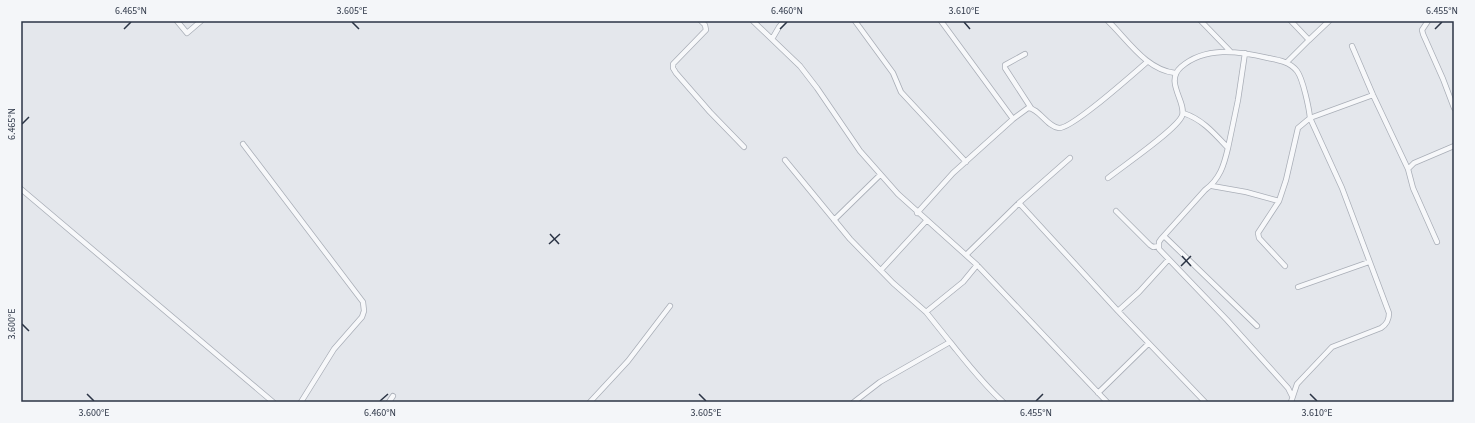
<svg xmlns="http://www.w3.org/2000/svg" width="1475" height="423" font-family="'Source Sans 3',sans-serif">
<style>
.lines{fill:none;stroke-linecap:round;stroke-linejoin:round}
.street-casing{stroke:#a9aeb7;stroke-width:6}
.street{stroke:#f7f8fa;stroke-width:4.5}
.ticks{fill:none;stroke:#2b3445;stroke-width:1.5}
.neatline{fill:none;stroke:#2b3445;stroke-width:1.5}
.ticks-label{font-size:10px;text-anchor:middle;fill:#2b3445}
</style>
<rect width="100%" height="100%" fill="#e4e7ec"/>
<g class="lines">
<defs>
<path id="street" d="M177,21L187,33L201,21
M701,21L705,25L706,30L673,64V68L676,73L710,112L744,147
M753,21L800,66L817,88L860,151L898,194L977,265L1107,402
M855,21L893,73L901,92L966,162
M941,21L1013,119
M1108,21C1127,39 1146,70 1175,73
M1201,21L1230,51
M1291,21L1309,40
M1428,21L1422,30L1423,34L1443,79L1454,108
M772,39L779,27L784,21
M1352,46L1373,95L1408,169
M1025,54L1005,65V68L1031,108
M1287,62L1309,40L1329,21
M1183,113C1202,119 1214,133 1228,148C1224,165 1220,179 1205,190L1161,239L1159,242V249L1227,320L1288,388L1292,396
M243,144L363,302L364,311L362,317L334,349L301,402
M1228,148L1238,100L1245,53
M785,160L850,239L893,283L926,312L950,342L880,382L854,402
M1108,178C1123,166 1176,130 1182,116C1187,102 1164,82 1181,67C1205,46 1239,51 1268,58C1279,60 1290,62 1297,71C1303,79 1309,108 1310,118L1373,95
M1212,186L1246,192L1279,201
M21,189L273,402
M1019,203L1070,158
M1116,211L1150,245L1153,247L1159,246
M917,213L953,173L1013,119L1028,108C1039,108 1047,127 1059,128C1072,129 1134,73 1147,62
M834,220L880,175
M1164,236L1257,326
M1437,242L1413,188L1408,169L1414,163L1454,146
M966,255L1019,203L1118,311
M1168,260L1139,292L1118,311L1205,402
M1285,266L1259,238L1258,233L1279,201L1286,180L1298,128L1310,118L1342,188L1389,313C1389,320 1387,324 1381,328L1332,347L1297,384L1291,402
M881,270L927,220
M1298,287L1369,262
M926,312L963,282L977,265
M950,342C967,363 983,384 1003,402
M1098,393L1148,344
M389,402L393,396
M590,402L628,361L670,306"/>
</defs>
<use href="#street" class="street-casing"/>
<use href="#street" class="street"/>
</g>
<path class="ticks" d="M352,22L359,29M964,22L970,29M124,29L131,22M780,29L787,22M1435,29L1442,22M22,124L29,117M550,234L559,244M549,244L560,234M1182,256L1191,266M1181,266L1191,256M22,324L29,331M87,394L94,401M699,394L706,401M1310,394L1317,401M380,401L388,394M1036,401L1043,394"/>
<rect width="1475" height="423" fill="none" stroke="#f4f6f9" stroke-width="44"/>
<rect x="22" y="22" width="1431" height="379" class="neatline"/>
<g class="ticks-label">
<text x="131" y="14">6.465°N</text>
<text x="352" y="14">3.605°E</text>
<text x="787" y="14">6.460°N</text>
<text x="964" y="14">3.610°E</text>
<text x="1442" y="14">6.455°N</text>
<text transform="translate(11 124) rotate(-90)" y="4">6.465°N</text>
<text transform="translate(11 324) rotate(-90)" y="4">3.600°E</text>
<text x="94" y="416">3.600°E</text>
<text x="380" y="416">6.460°N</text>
<text x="706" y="416">3.605°E</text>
<text x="1036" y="416">6.455°N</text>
<text x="1317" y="416">3.610°E</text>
</g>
</svg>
